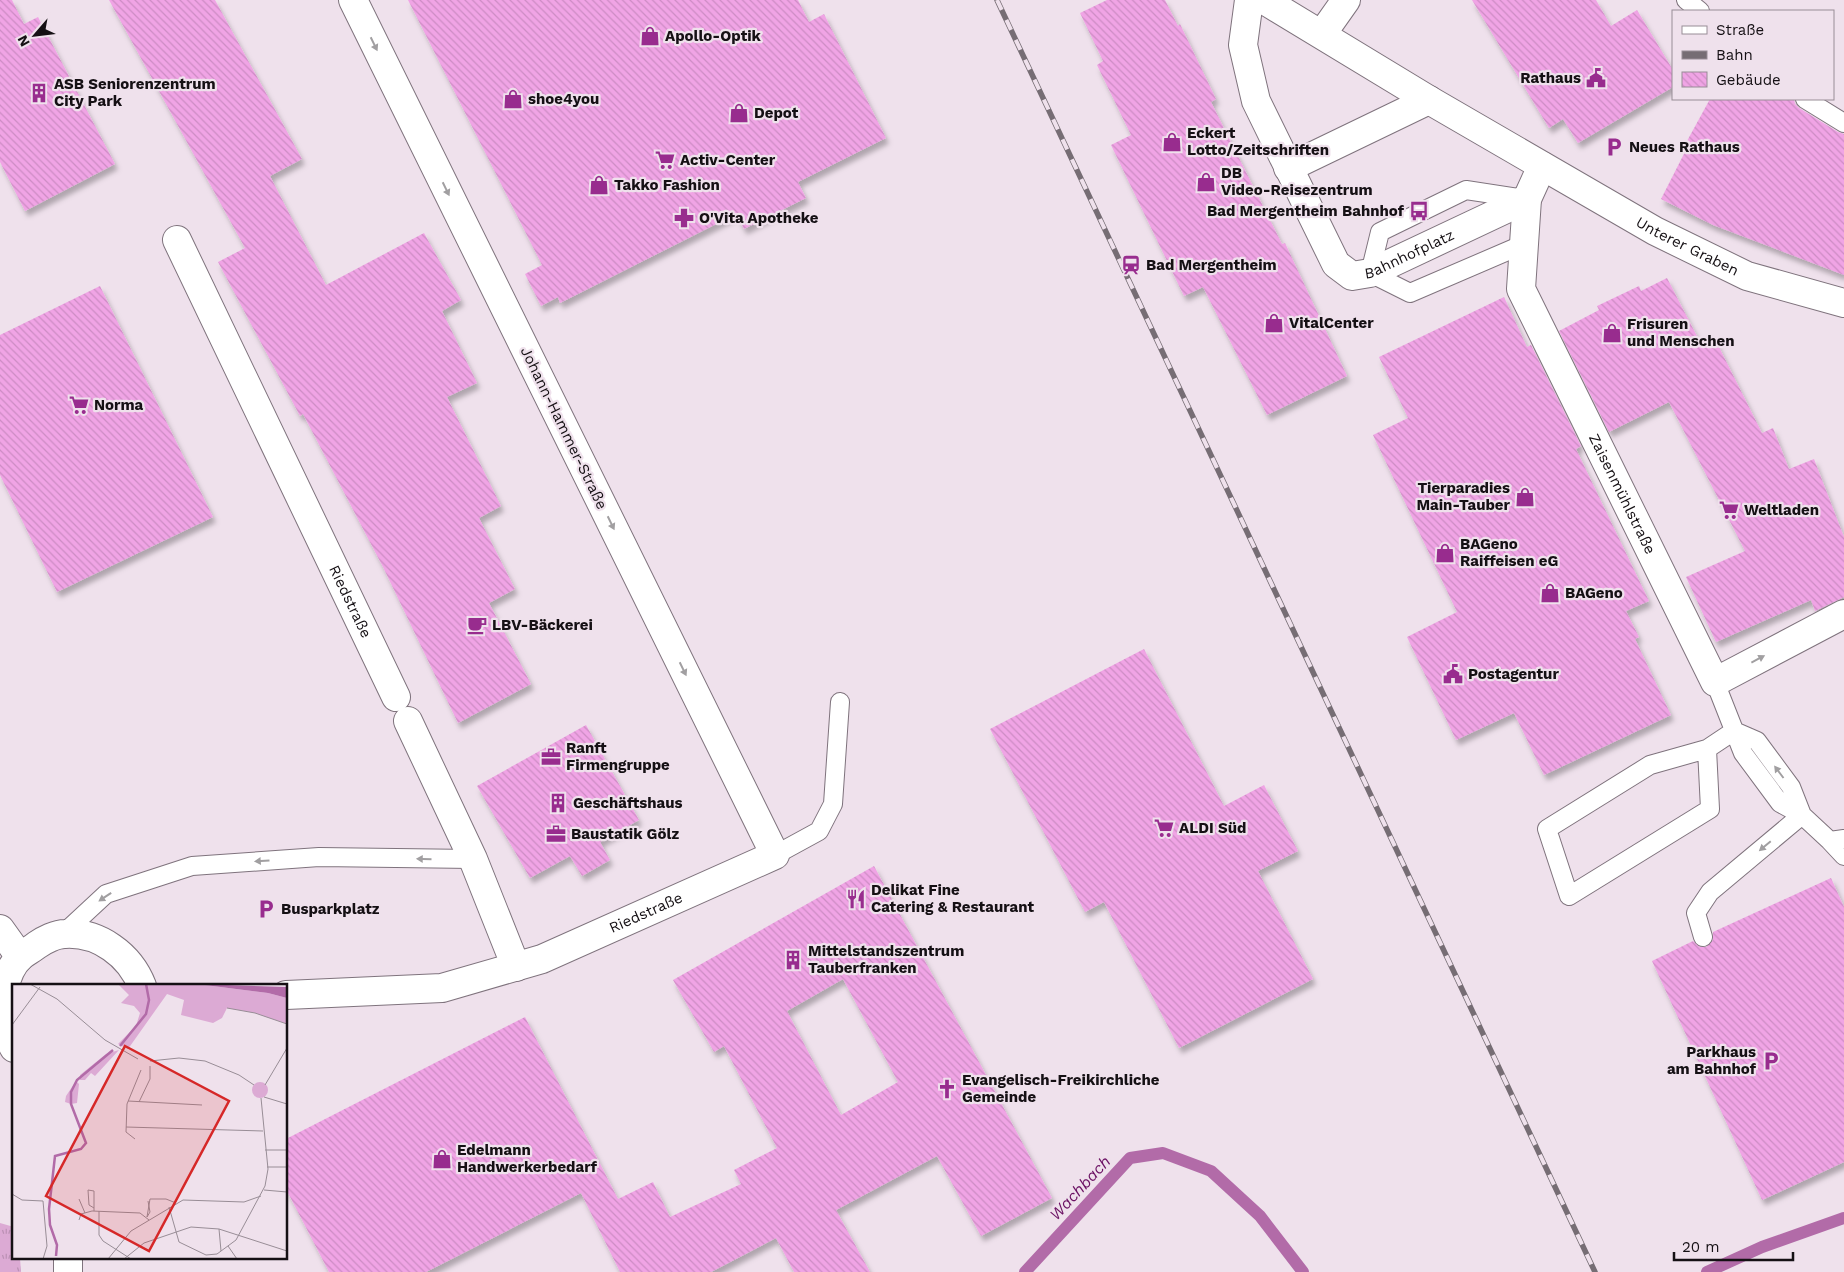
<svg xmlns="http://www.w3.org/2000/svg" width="1844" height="1272" font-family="'Work Sans',sans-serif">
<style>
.grass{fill:url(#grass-tufts)}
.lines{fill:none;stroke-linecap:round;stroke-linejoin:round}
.stream{stroke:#b26ba8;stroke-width:12}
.building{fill:url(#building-back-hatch);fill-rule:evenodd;filter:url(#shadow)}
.service-casing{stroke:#7f737d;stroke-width:20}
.minor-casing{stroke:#7f737d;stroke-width:30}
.tertiary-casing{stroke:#7f737d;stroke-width:30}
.service{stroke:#fff;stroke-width:18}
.minor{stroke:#fff;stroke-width:28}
.tertiary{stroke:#fff;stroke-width:28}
.rail-casing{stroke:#766d74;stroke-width:5.5}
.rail{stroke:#efe1ec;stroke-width:4;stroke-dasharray:11;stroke-linecap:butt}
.oneway{fill:#a19fa1}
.labels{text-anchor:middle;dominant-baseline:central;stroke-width:4.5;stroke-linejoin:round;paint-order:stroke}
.poi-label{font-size:15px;font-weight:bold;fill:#151014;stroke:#efe1ec;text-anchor:start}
.street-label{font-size:15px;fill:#151014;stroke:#efe1ec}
.water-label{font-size:16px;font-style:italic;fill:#6b1163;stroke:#efe1ec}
.inset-river{fill:none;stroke:#b26ba8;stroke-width:2.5}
.inset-road{fill:none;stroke:#988d96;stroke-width:1}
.view{fill:#d62828;fill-opacity:0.15;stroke:#d62828;stroke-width:2.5}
.inset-edge{fill:none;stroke:#151014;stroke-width:2.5}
</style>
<defs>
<pattern id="grass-tufts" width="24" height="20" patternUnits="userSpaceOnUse" patternTransform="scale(1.25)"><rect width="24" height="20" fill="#dcaad4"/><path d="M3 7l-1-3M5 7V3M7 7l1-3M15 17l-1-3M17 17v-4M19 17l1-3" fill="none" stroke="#bc91b5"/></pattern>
<pattern id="building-back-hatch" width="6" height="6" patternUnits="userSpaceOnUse" patternTransform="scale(1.25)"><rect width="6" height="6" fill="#f0a4e5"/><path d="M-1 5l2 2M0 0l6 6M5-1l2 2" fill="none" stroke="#cd8cc4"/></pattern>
<filter id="shadow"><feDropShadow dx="3" dy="5.5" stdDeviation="2.5" flood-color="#0004"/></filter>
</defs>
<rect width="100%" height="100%" fill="#efe1ec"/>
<path class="grass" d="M0,1223L14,1227V1258H20L21,1272H0Z"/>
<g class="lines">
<path class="stream" d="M1025,1272L1130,1158L1163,1153L1211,1171L1260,1216L1303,1272
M1707,1272L1762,1247L1844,1218"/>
</g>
<path class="building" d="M0,0H12L24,24L38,17L115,164L25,211L0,162Z
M109,0H215L302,159L270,176L326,285L424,233L461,300L442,311L477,383L447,397L501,506L479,518L515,589L489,603L531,684L458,723L383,567L303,414L300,416L218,262L245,248Z
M408,0H798L809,22L824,14L886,138L798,182L806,198L744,229L736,214L560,303L558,297L541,306L525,274L542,265Z
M1107,0H1165L1178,26L1180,24L1216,99L1211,102L1282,244L1285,243L1347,376L1267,415L1203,287L1184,296L1111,145L1131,135L1097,65L1103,61L1080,13Z
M1472,0H1596L1611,26L1637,10L1673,70V87L1578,143L1563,119L1549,128Z
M1710,99H1794L1795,104L1799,108L1838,132L1844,134V275L1713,225L1661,199L1690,142L1687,141Z
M1667,278L1702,346L1715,339L1762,433L1773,428L1789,469L1814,459L1844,537V597L1815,611L1811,600L1716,642L1686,577L1745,551L1669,402L1609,432L1559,331L1599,310L1597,306L1639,286L1641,291Z
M100,286L213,517L57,592L0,475V335Z
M1504,297L1527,347L1531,345L1581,446L1576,449L1649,601L1626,611L1639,637L1635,639L1671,715L1544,775L1514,713L1456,740L1407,637L1457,612L1373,435L1408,418L1379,357Z
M1144,649L1224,806L1264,785L1298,851L1258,871L1313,979L1179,1048L1104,902L1085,912L990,729Z
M586,725L639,820L600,842L610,860L582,876L570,856L530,878L477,786Z
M874,866L1052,1198L981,1236L937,1156L836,1210L870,1272H794L776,1238L711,1272H620L581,1193L426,1272H329L286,1189V1139L525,1017L618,1199L653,1182L670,1217L741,1184L734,1170L777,1148L724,1046L714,1052L673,980ZM843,979L898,1082L841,1115L787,1011Z
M1831,878L1844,907V1162L1762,1200L1652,961L1693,941L1700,947H1706L1713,940V932Z"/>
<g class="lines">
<defs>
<path id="service" d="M1686,0L1700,11
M1805,99L1844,123
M1524,244L1410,293L1370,273L1380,232L1466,190L1526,199
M1715,682L1743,753L1780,803L1802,815L1830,841L1844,839
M1734,731L1757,741L1791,787L1802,815
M1707,749L1710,809L1569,896L1547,829L1650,765L1707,749L1734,731
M1830,841L1844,856
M775,855L819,831L833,804L840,702
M64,933L106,894L192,866L319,857L473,859
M1703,937L1696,913L1710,892L1802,815"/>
<g id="minor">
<path id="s1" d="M1249,0L1243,45L1256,101L1336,264L1352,276L1370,273L1527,199"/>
<path d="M1322,34L1346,0"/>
<path id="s2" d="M1542,166L1527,199L1521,289L1715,682L1844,614"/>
<path d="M1288,168L1429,100"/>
<path id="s3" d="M177,240L396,697"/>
<path d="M408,721L473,859L516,967"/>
<path id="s4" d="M286,995L442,988L542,959L775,855L353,0"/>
</g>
<g id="tertiary">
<path id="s5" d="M1264,0L1429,100L1655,231L1747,276L1844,303"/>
<path d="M0,929L20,957"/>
<path d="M14,1048C11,1042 6,1034 4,1027C0,1005 3,972 21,956C26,952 32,949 37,945C44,940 56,934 65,934C99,932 130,955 142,986"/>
<path d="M68,1258V1272"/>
</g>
</defs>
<use href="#service" class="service-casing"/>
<use href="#minor" class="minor-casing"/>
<use href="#tertiary" class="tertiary-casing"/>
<use href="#service" class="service"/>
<use href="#minor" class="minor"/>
<use href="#tertiary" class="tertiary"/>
<defs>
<path id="rail" d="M997,0L1595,1272"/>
</defs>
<use href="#rail" class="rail-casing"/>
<use href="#rail" class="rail"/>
</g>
<defs><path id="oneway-solid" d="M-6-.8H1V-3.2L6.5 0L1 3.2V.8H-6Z" transform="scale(1.25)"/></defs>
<g class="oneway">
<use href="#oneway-solid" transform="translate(374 44) rotate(64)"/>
<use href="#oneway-solid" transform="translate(446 189) rotate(64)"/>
<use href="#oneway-solid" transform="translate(611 523) rotate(64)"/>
<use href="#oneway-solid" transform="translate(1758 659) rotate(-28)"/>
<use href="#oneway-solid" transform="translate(683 669) rotate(64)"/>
<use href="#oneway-solid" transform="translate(1779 772) rotate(-127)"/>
<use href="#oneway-solid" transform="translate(1765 846) rotate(140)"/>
<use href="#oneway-solid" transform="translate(424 859) rotate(-179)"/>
<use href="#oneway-solid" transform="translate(262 861) rotate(176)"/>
<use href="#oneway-solid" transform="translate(105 897) rotate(146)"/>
</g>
<defs>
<symbol id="shop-bare" viewBox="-9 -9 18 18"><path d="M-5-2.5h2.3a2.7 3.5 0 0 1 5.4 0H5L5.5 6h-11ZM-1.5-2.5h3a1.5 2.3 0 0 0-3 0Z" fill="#982c8e" stroke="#efe1ec" stroke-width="2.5" paint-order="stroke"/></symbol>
<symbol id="civic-bare" viewBox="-9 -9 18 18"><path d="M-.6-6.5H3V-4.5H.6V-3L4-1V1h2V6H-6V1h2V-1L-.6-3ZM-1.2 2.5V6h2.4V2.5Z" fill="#982c8e" stroke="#efe1ec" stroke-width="2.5" paint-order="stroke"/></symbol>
<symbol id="building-bare" viewBox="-9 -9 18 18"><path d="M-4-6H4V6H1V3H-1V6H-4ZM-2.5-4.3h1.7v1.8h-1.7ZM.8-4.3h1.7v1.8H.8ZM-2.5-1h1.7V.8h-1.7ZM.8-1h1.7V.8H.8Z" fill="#982c8e" stroke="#efe1ec" stroke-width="2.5" paint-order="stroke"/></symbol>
<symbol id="parking-bare" viewBox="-9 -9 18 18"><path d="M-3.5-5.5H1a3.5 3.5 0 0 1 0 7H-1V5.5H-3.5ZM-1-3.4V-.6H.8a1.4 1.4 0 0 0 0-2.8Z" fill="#982c8e" stroke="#efe1ec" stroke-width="2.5" paint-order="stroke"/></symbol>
<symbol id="supermarket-bare" viewBox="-9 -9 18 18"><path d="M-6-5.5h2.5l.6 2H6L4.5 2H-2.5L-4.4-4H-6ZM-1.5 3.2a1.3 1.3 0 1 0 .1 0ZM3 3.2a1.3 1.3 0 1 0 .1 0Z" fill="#982c8e" stroke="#efe1ec" stroke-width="2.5" paint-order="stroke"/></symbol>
<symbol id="bus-bare" viewBox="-9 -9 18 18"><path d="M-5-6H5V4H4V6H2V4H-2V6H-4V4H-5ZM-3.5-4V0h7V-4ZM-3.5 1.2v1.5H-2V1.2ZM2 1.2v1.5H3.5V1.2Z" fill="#982c8e" stroke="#efe1ec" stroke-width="2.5" paint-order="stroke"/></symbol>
<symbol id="pharmacy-bare" viewBox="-9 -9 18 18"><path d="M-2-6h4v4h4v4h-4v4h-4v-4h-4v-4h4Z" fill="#982c8e" stroke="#efe1ec" stroke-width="2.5" paint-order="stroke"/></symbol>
<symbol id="station-bare" viewBox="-9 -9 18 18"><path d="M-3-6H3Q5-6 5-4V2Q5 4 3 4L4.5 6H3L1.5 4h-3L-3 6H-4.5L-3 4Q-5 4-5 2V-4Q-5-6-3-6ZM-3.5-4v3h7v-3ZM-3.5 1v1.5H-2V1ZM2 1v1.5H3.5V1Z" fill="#982c8e" stroke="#efe1ec" stroke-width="2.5" paint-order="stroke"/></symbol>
<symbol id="cafe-bare" viewBox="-9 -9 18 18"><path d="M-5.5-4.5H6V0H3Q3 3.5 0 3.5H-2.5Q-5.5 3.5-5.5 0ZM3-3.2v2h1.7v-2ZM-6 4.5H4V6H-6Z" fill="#982c8e" stroke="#efe1ec" stroke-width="2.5" paint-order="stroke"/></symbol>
<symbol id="office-bare" viewBox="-9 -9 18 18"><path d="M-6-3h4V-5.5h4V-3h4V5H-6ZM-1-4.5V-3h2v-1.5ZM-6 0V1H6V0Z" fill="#982c8e" stroke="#efe1ec" stroke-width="2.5" paint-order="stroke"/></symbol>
<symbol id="restaurant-bare" viewBox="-9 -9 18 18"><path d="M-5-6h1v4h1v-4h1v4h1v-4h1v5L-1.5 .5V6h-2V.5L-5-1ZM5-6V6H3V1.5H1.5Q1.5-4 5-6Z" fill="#982c8e" stroke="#efe1ec" stroke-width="2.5" paint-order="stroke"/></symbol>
<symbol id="church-bare" viewBox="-9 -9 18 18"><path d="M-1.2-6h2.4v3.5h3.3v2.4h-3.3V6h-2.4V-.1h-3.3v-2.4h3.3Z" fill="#982c8e" stroke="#efe1ec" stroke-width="2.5" paint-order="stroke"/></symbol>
</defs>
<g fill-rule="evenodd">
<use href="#shop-bare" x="636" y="22" width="28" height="28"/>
<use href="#civic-bare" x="1582" y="64" width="28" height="28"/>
<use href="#building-bare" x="25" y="79" width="28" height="28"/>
<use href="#shop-bare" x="499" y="85" width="28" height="28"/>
<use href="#shop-bare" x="725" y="99" width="28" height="28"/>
<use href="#shop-bare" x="1158" y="128" width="28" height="28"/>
<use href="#parking-bare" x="1600" y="133" width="28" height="28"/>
<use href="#supermarket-bare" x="651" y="146" width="28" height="28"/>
<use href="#shop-bare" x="1192" y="168" width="28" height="28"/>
<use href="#shop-bare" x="585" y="171" width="28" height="28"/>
<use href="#bus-bare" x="1405" y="197" width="28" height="28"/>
<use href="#pharmacy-bare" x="670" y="204" width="28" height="28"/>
<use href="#station-bare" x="1117" y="251" width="28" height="28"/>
<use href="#shop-bare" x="1260" y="309" width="28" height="28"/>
<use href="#shop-bare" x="1598" y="319" width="28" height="28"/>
<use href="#supermarket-bare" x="65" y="391" width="28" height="28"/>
<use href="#shop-bare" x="1511" y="483" width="28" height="28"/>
<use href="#supermarket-bare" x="1715" y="496" width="28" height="28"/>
<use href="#shop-bare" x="1431" y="539" width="28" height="28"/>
<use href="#shop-bare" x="1536" y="579" width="28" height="28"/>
<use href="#cafe-bare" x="463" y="611" width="28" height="28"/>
<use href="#civic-bare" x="1439" y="660" width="28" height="28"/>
<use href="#office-bare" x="537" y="743" width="28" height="28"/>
<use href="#building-bare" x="544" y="789" width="28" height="28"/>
<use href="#supermarket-bare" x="1150" y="814" width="28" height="28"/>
<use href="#office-bare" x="542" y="820" width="28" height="28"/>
<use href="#restaurant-bare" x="842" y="885" width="28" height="28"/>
<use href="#parking-bare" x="252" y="895" width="28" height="28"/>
<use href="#building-bare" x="779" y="946" width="28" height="28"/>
<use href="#parking-bare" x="1757" y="1047" width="28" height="28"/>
<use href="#church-bare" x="933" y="1075" width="28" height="28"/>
<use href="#shop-bare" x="428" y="1145" width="28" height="28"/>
</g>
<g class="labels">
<g class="poi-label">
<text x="665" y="36">Apollo-Optik</text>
<text x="1581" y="78" text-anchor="end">Rathaus</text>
<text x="54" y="84">ASB Seniorenzentrum<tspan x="54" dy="17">City Park</tspan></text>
<text x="528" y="99">shoe4you</text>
<text x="754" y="113">Depot</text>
<text x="1187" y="133">Eckert<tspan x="1187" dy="17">Lotto/Zeitschriften</tspan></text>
<text x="1629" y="147">Neues Rathaus</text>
<text x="680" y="160">Activ-Center</text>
<text x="1221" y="173">DB<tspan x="1221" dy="17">Video-Reisezentrum</tspan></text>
<text x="614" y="185">Takko Fashion</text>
<text x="1404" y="211" text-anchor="end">Bad Mergentheim Bahnhof</text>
<text x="699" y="218">O'Vita Apotheke</text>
<text x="1146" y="265">Bad Mergentheim</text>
<text x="1289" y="323">VitalCenter</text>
<text x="1627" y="324">Frisuren<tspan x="1627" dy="17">und Menschen</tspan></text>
<text x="94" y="405">Norma</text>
<text x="1510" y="488" text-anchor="end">Tierparadies<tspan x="1510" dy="17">Main-Tauber</tspan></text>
<text x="1744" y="510">Weltladen</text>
<text x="1460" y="544">BAGeno<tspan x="1460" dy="17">Raiffeisen eG</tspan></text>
<text x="1565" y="593">BAGeno</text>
<text x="492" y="625">LBV-Bäckerei</text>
<text x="1468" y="674">Postagentur</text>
<text x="566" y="748">Ranft<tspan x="566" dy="17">Firmengruppe</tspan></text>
<text x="573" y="803">Geschäftshaus</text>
<text x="1179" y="828">ALDI Süd</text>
<text x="571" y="834">Baustatik Gölz</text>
<text x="871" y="890">Delikat Fine<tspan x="871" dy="17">Catering &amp; Restaurant</tspan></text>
<text x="281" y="909">Busparkplatz</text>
<text x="808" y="951">Mittelstandszentrum<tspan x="808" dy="17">Tauberfranken</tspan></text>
<text x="1756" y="1052" text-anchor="end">Parkhaus<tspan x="1756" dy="17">am Bahnhof</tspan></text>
<text x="962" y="1080">Evangelisch-Freikirchliche<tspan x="962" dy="17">Gemeinde</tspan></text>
<text x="457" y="1150">Edelmann<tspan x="457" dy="17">Handwerkerbedarf</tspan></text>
</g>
<g class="street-label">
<text stroke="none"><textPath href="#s5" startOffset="490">Unterer Graben</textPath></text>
<text stroke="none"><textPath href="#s1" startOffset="366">Bahnhofplatz</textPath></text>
<text transform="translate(564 428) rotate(64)">Johann-Hammer-Straße</text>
<text stroke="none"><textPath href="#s2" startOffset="355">Zaisenmühlstraße</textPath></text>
<text stroke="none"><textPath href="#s3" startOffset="401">Riedstraße</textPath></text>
<text stroke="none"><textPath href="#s4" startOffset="374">Riedstraße</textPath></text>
</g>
<g class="water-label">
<text transform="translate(1080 1188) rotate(-47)">Wachbach</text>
</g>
</g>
<g transform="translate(12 984)">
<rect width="275" height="275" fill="#efe1ec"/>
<path d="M106,0H185L256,9L275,14V40L243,29L215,24L210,34L201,39L169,31L172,16L155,10L116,65L106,60L124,42L128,29L122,22L109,19L117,11ZM107,66L83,92L79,89L73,96H68V91L94,70ZM64,97L67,100L65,119L59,120L53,118L54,112ZM240 106a8 8 0 1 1 16 0a8 8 0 1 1-16 0Z" fill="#dcaad4"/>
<path d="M185,0L275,3V14L256,9Z" fill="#b26ba8"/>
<path class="inset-river" d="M108,62L134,30L137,16L134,0M44,272L45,261L38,241L37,225L43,172L69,165L74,159L59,120V108L65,96L101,66"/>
<path class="inset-road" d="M18,0L45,15L93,56L126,75M215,24L243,29L275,40M0,41L28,3M138,77L167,74L193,77L227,91L242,101M253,101L275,64M252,113L275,120M116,117L190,121M127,118L138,95V82M114,143L251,147M123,155L114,148L115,120L129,86M253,166H275M255,183H275M252,206L275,208M0,210L10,216L31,217L35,262L31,275M67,215L73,229M157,223L167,258L194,271M82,224L77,221L76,206L82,207V227M87,227V251L91,257L119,275M135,233L138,215H154L164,219M135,233L138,228L136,217M67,236L69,230L80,227L128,229L137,236M207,245L209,267M216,262L225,275M194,271L205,270L224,256L253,202L256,185L249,114M96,275L119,247L171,216L232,218L249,212M112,275L132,259L179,243L207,245L275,267"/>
<path class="view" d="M113,62L217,117L137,267L34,212Z"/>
<rect width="275" height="275" class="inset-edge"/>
</g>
<rect x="1672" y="10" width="162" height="90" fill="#efe1ec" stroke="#988d96"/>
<rect x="1682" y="26" width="25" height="8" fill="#ffffff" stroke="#988d96"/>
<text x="1716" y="35" font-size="15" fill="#151014">Straße</text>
<rect x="1682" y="51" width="25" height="8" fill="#766d74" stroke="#988d96"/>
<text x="1716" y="60" font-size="15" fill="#151014">Bahn</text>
<rect x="1682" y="72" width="25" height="15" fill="url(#building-back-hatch)" stroke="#988d96"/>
<text x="1716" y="85" font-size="15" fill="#151014">Gebäude</text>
<g transform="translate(35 35) rotate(242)" stroke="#efe1ec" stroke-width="4" paint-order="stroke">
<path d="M0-4L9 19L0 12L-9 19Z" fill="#151014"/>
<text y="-8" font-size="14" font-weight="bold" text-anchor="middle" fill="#151014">N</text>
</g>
<path d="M1674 1252v8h119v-8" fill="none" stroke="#151014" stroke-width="2.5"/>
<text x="1682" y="1252" font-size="15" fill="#151014" stroke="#efe1ec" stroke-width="4" paint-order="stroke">20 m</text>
</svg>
